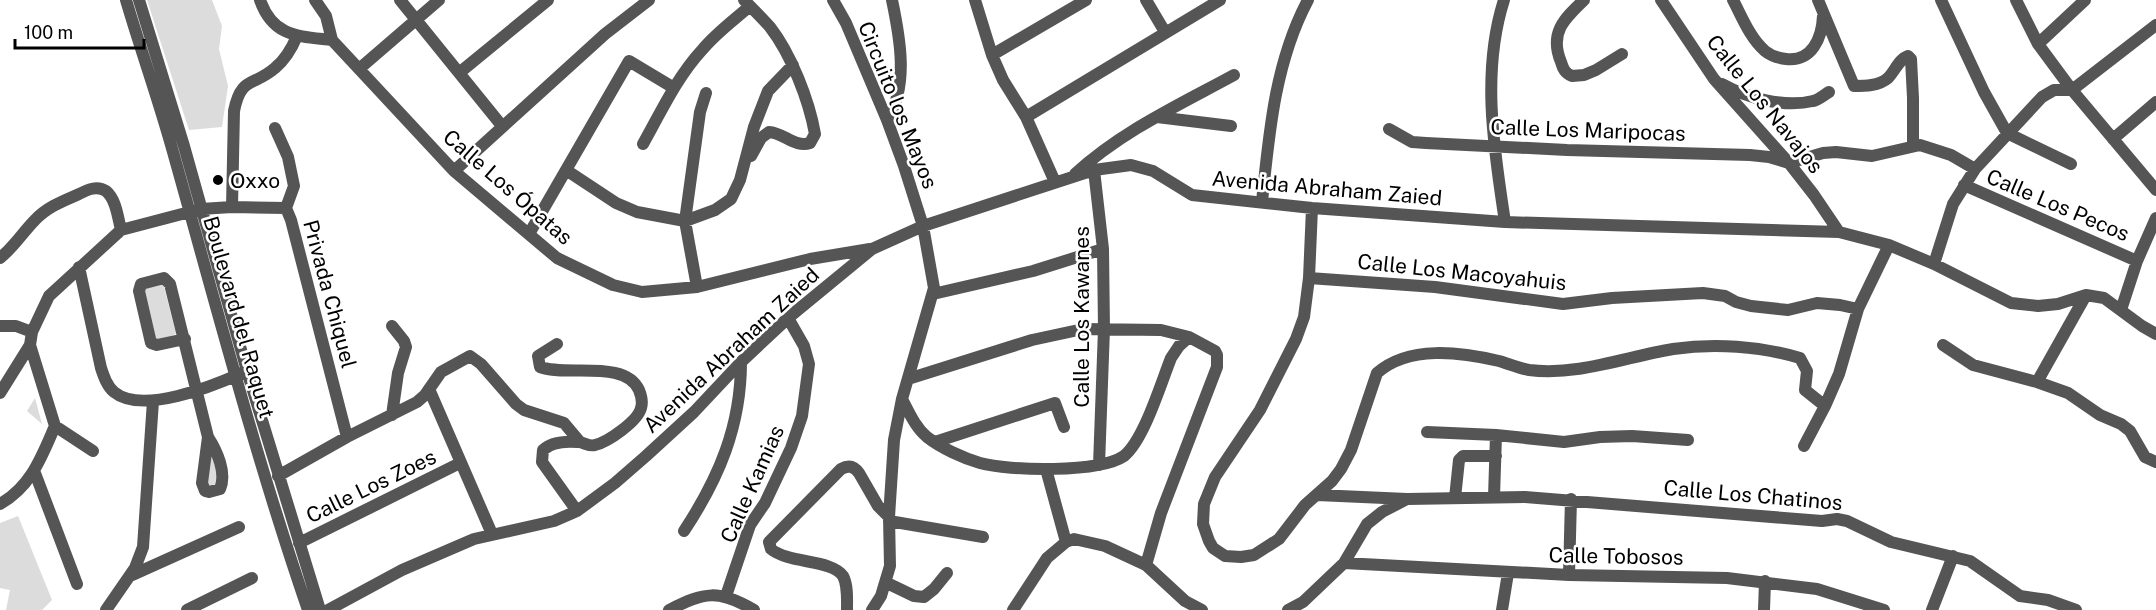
<svg xmlns="http://www.w3.org/2000/svg" width="2156" height="610" font-family="'Public Sans',sans-serif">
<style>
.green{fill:#dcdcdc}
.lines{fill:none;stroke-linecap:round;stroke-linejoin:round}
.minor{stroke:#555;stroke-width:12}
.poi-dot{fill:#000;stroke:#fff;stroke-width:2}
.labels{text-anchor:middle;dominant-baseline:central;stroke-width:5;stroke-linejoin:round;paint-order:stroke}
.street-label{font-size:21px;fill:#000;stroke:#fff}
.poi-label{font-size:21px;fill:#000;stroke:#fff;text-anchor:start}
</style>
<rect width="100%" height="100%" fill="#fff"/>
<path class="green" d="M147,0H212L222,26L219,49L228,86L222,127L189,130Z
M163,283L176,334L158,341L149,335L143,287Z
M35,398L42,424L27,411Z
M213,448L219,483L211,486L205,484Z
M18,516L52,600L42,610H6L10,590L0,588V523Z"/>
<g class="lines">
<path class="minor" d="M126,0C141,51 159,101 173,152C216,305 256,459 308,610
M139,0L184,146L247,371L320,610
M260,0C273,37 298,36 332,40
M315,0L326,16L332,40L454,171L557,258L613,285L642,292L697,287L810,259L870,249
M400,0L502,126
M744,0C753,9 762,18 770,27C791,54 809,100 815,134L810,143C795,148 784,133 769,132L761,138L751,156
M833,0L846,23L887,120L904,166L923,226L934,288L902,399L894,440L889,517L890,566L881,596L872,610
M975,0L992,55L1003,80L1026,117L1055,182
M1146,0L1165,32
M1504,0C1481,72 1494,149 1505,222
M1584,0C1564,19 1549,33 1561,62C1563,69 1565,73 1572,76L1584,75L1596,70L1622,54
M1661,0L1714,79L1789,163L1814,195L1839,232
M1733,0C1742,17 1750,38 1765,51C1771,56 1778,58 1786,59C1812,62 1822,38 1823,16
M1818,0L1854,86C1864,86 1879,86 1888,78C1895,71 1899,59 1908,56L1911,59L1913,98V146
M1941,0L1984,92L2007,133L2071,164
M2016,0L2038,44L2072,90L2156,190
M2038,44L2085,0
M992,55L1086,0
M359,69L439,0
M459,73L548,0
M1722,84C1747,98 1784,108 1813,101C1818,100 1824,95 1829,92
M1026,117L1220,0
M1157,117L1231,126
M887,120C909,86 900,38 892,0
M275,128L288,157L294,186L286,208L291,220L347,437
M1389,129L1412,142L1426,143L1567,150L1750,155L1769,157L1789,163L1823,153L1836,152L1872,156L1920,145L1951,155L1975,169
M2113,139L2156,102
M643,144C661,112 677,77 702,50C716,33 734,20 750,6
M566,170L616,203L637,212L685,221L715,210L731,199L740,180L754,127L768,91L793,65
M1094,170L1103,249L1104,329L1099,465
M454,171L605,34L649,0
M1075,174C1122,131 1179,105 1234,75
M1964,185L2137,261
M1262,202C1269,133 1275,62 1308,0
M232,207L234,111C241,76 253,87 275,68C286,59 292,48 297,36
M1312,208L1309,278L1304,317L1296,339L1260,410L1215,477L1204,504L1203,524L1209,541L1213,548L1225,556L1241,557L1254,555L1279,539L1305,505L1332,481L1341,469L1351,450L1377,373C1409,345 1460,352 1499,361C1509,364 1519,368 1529,370C1578,376 1625,357 1673,349C1714,343 1760,346 1800,358L1807,371L1805,390L1825,406
M529,234L629,61L674,88
M0,258C14,247 23,232 35,220C47,207 63,201 79,194C87,190 97,185 106,191C116,199 118,218 121,230
M1934,264L1953,204L1975,169L2042,97L2054,90H2072L2156,25
M79,267L101,368C104,377 107,386 114,392C142,415 213,386 242,373
M1309,278L1435,287L1563,304L1612,298L1703,293L1725,296L1736,302L1751,306L1788,310L1817,303L1840,305L1858,309
M697,287L685,221L700,112L706,93
M933,294L1033,271L1103,249
M2121,310L2137,261L2156,218
M0,326H16L32,332
M185,339L157,345L151,343L139,291L141,284L164,278L170,284L208,437L202,483L205,491L209,492L220,489C227,473 217,451 208,437
M557,344L538,356L540,367C567,377 625,359 639,390C641,395 643,402 641,408C638,421 608,442 595,445C589,447 584,442 578,442C566,441 551,442 543,450L542,462L577,511
M1943,345L1973,365L2037,382L2068,393L2100,415L2121,424L2130,431L2145,457L2156,462
M908,379L1032,340L1083,329L1161,330L1189,337L1215,351L1217,355V367L1161,513L1146,565
M2037,382L2086,295
M429,389L492,534
M0,393L30,345
M902,399C909,412 915,427 927,437C941,448 963,458 980,463C1009,471 1099,473 1124,456C1144,440 1161,383 1171,358L1179,346L1189,337
M392,415L398,373L406,347L404,341L392,326
M1427,432L1496,435L1564,442L1600,437L1632,436L1688,440
M935,442L1055,403L1064,427
M1804,446L1825,406L1839,374L1858,309L1889,245
M93,451L55,426L30,345L32,332L49,296L121,230L201,209L232,207L286,208
M1046,469L1066,542
M35,473L77,584
M278,476L347,437L417,402L425,395L441,372L470,356L481,364L516,404L524,410L564,423L580,442
M1317,495L1407,499L1525,497L1822,521L1837,519L1847,521L1891,542L1970,561L2020,596L2048,600L2076,610
M1494,497L1496,435
M1455,498L1459,460L1463,456H1496
M0,504C31,487 42,456 55,426
M889,521L983,537
M684,531C719,478 741,426 741,362
M299,543L460,463
M1344,563L1569,575L1727,578L1817,589L1884,610
M1569,575L1571,499
M130,576L239,527
M887,583L914,596L924,597L934,589L947,573
M726,596L750,525L765,503L791,448L802,416L809,364L804,346L788,318
M106,610L135,568L143,547L153,401
M187,610L252,578
M328,610L402,570L474,539L554,521L577,511L615,483L646,456L694,412L741,362L788,318L872,249L923,226L1094,170L1131,165L1153,171L1192,195L1312,208L1505,222L1839,232L1889,245L1934,264L2011,303L2038,306L2058,304L2086,295L2104,298L2142,326L2156,334
M669,610C705,592 718,589 754,610
M847,610C847,600 848,585 843,576C831,559 789,564 771,549L769,542L841,469C848,465 854,466 859,473L878,506L889,517
M1013,610L1047,558L1066,542L1074,539L1105,546L1146,565L1185,601L1202,610
M1288,610L1303,602L1344,563L1367,524L1382,512L1407,499
M1502,610L1508,573
M1764,610L1765,581
M1932,610L1953,556"/>
</g>
<circle class="poi-dot" cx="218" cy="180" r="6"/>
<g class="labels">
<g class="street-label">
<text transform="translate(1765 104) rotate(51)">Calle Los Navajos</text>
<text transform="translate(898 105) rotate(68)">Circuito los Mayos</text>
<text transform="translate(1588 130) rotate(2)">Calle Los Maripocas</text>
<text transform="translate(508 187) rotate(41)">Calle Los Ópatas</text>
<text transform="translate(1327 188) rotate(5)">Avenida Abraham Zaied</text>
<text transform="translate(2058 205) rotate(23)">Calle Los Pecos</text>
<text transform="translate(1462 272) rotate(6)">Calle Los Macoyahuis</text>
<text transform="translate(330 294) rotate(75)">Privada Chiquel</text>
<text transform="translate(239 317) rotate(74)">Boulevard del Raquet</text>
<text transform="translate(1081 317) rotate(-90)">Calle Los Kawanes</text>
<text transform="translate(731 350) rotate(-43)">Avenida Abraham Zaied</text>
<text transform="translate(752 484) rotate(-66)">Calle Kamias</text>
<text transform="translate(371 486) rotate(-26)">Calle Los Zoes</text>
<text transform="translate(1753 495) rotate(5)">Calle Los Chatinos</text>
<text transform="translate(1616 556) rotate(1)">Calle Tobosos</text>
</g>
<g class="poi-label">
<text x="230" y="180">Oxxo</text>
</g>
</g>
<path d="M15 39v9h129v-9" fill="none" stroke="#000000" stroke-width="3"/>
<text x="24" y="39" font-size="18" fill="#000000" stroke="#ffffff" stroke-width="4.5" paint-order="stroke">100 m</text>
</svg>
